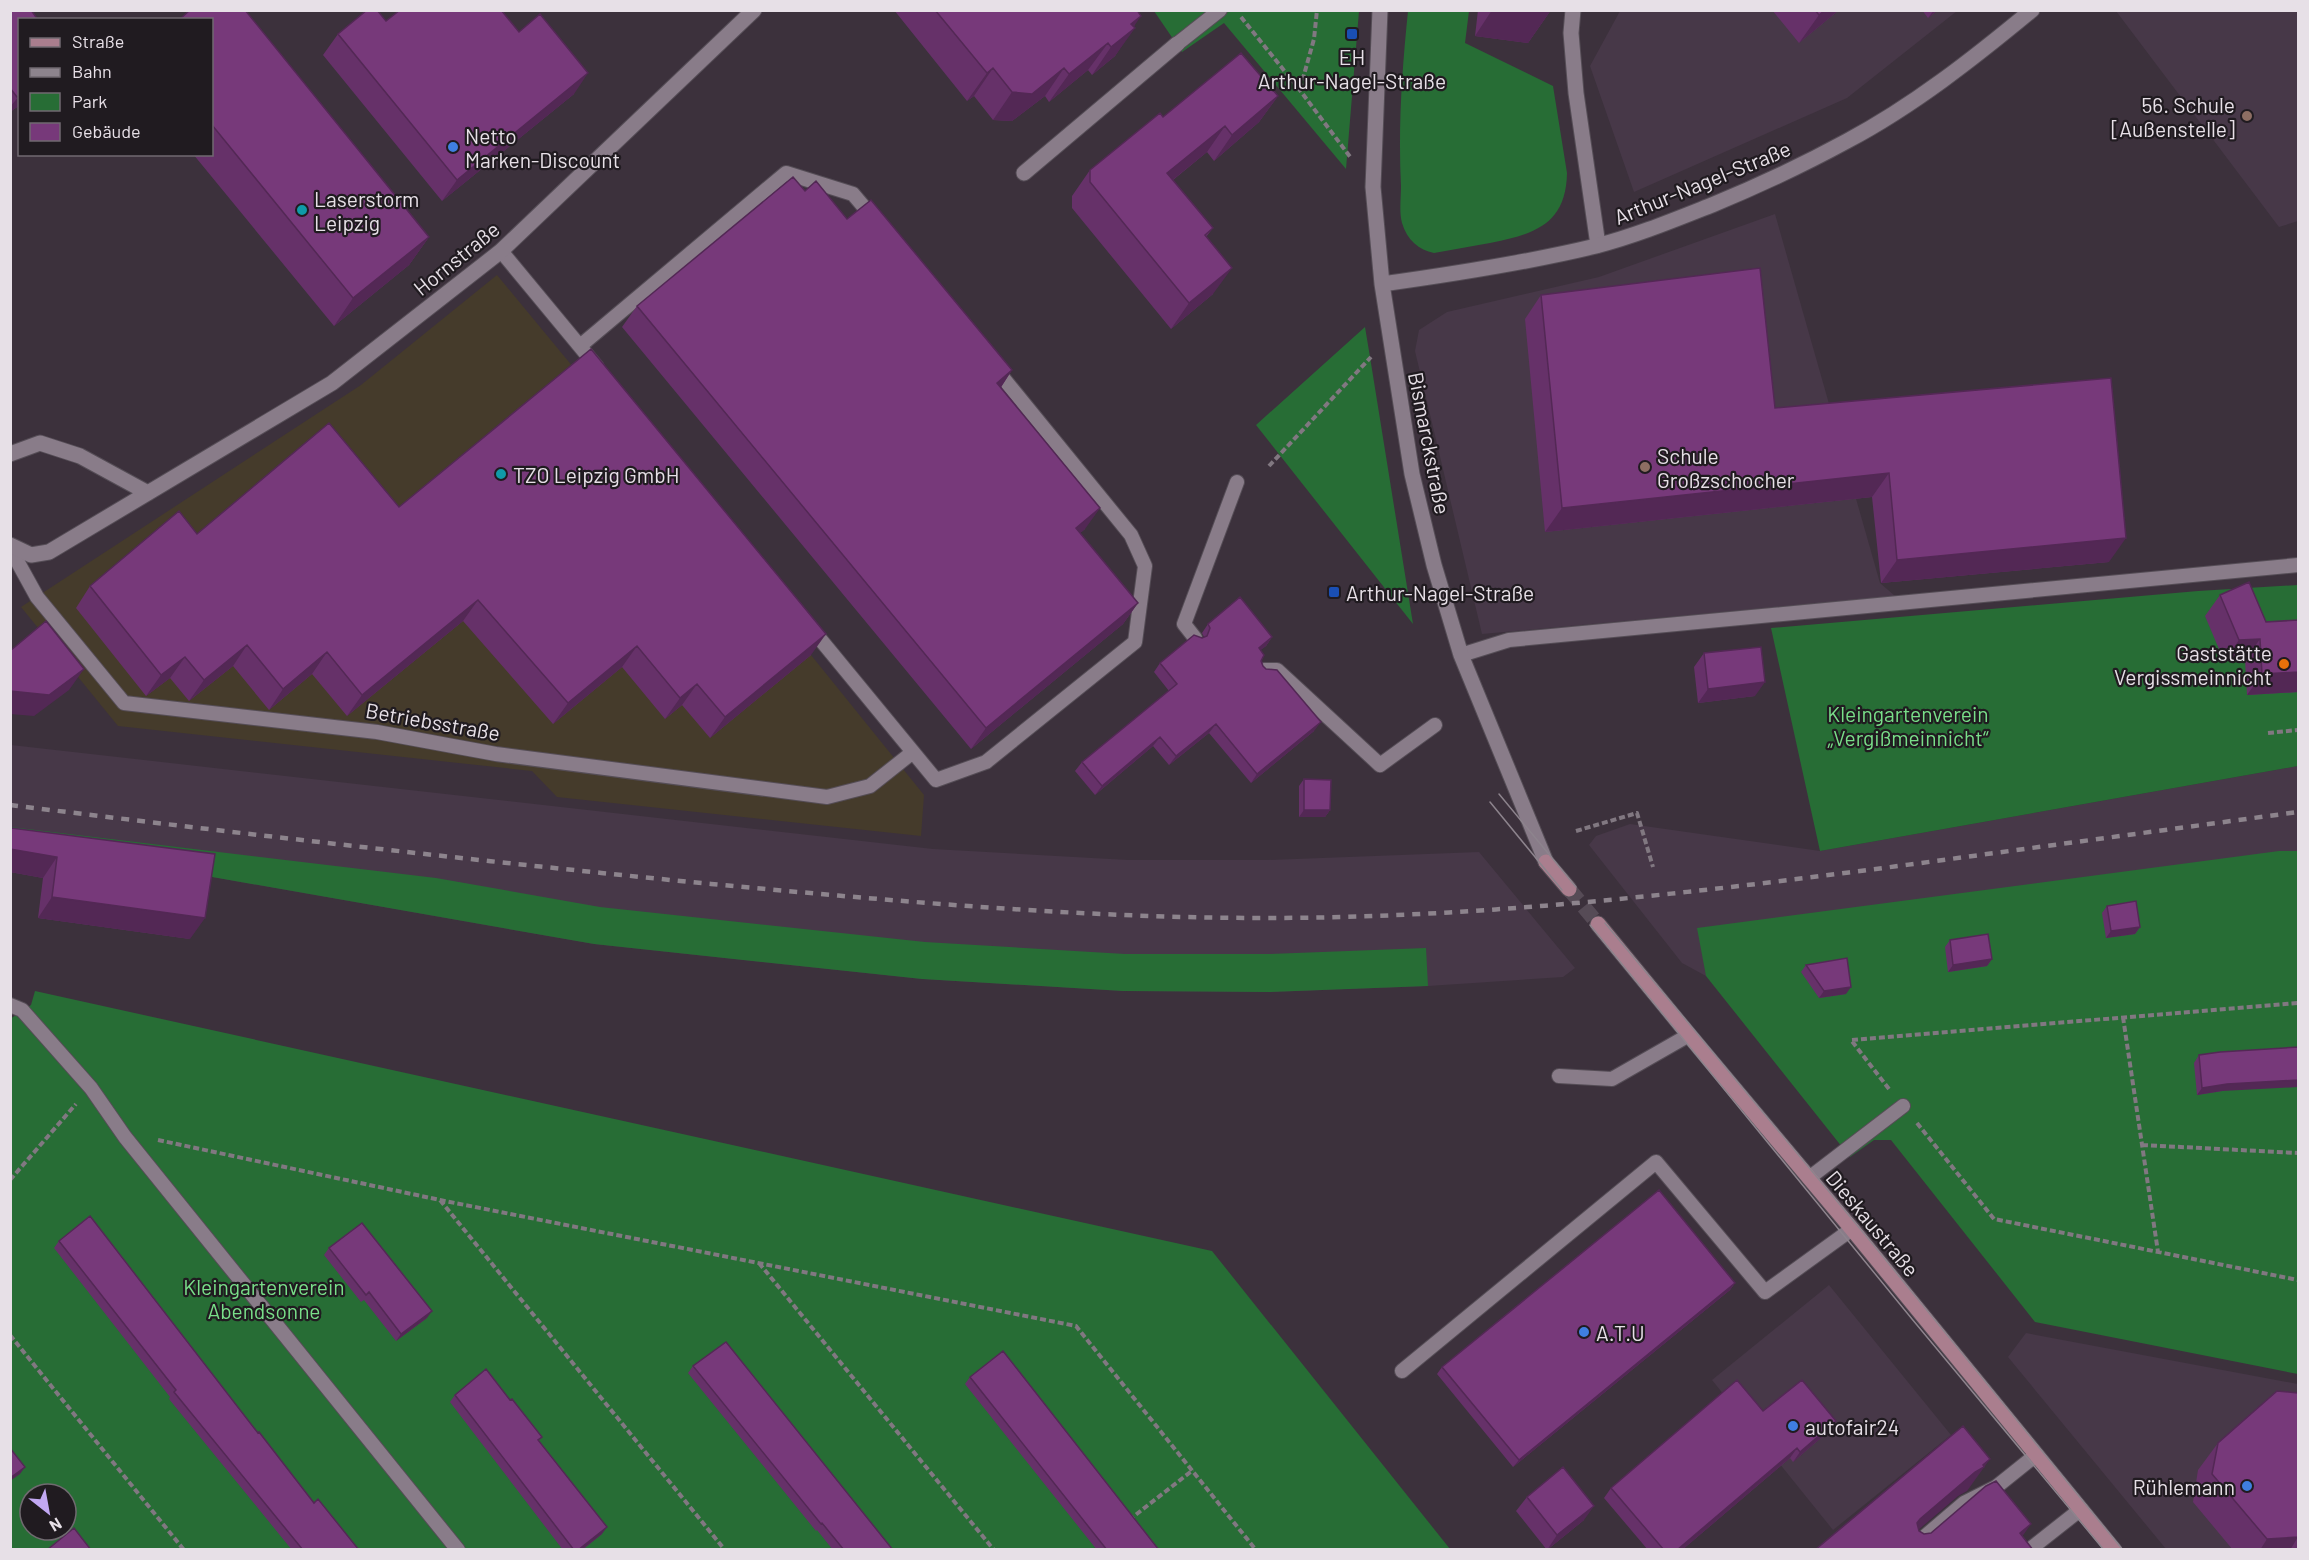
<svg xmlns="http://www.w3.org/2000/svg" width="2309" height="1560" font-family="Barlow,sans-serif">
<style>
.built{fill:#473848}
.industrial{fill:#453b2b}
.green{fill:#276d35;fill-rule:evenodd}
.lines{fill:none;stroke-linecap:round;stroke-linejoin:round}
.secondary-tunnel{stroke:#564b56;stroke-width:15;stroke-dasharray:15 8;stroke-linecap:butt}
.service-casing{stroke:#554d56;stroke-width:16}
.minor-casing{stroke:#554d56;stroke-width:17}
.tertiary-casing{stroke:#554d56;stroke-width:17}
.secondary-casing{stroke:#554d56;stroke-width:17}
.path{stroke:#817881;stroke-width:4;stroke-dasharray:6 3;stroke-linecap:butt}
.service{stroke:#897c89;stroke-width:14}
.minor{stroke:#897c89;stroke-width:15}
.tertiary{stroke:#897c89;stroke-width:15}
.secondary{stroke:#aa7e8e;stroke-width:15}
.tram{stroke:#8d848d;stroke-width:1.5}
.rail{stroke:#8d848d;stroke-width:4.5;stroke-dasharray:8 8;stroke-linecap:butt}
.wall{fill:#663169}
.shaded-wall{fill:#532855}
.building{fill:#77397a;stroke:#532855;stroke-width:1.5}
.transit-dot{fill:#1a4fb4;stroke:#201b20;stroke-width:2}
.education-dot{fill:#8d6e63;stroke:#201b20;stroke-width:2}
.shop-dot{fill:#3f7fe0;stroke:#201b20;stroke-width:2}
.culture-dot{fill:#0f9aa8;stroke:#201b20;stroke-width:2}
.food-dot{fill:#e8710a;stroke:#201b20;stroke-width:2}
.labels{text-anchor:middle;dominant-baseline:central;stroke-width:4.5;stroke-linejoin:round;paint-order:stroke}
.poi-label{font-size:21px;fill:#e7e0e7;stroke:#201b20;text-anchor:start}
.street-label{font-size:21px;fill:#e7e0e7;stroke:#201b20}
.park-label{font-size:21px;fill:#79df89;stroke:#201b20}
</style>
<rect width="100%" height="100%" fill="#3c313c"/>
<path class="built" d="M1620,11H1957L1847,98L1634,192L1590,66Z
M2116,11H2298V221L2279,227Z
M1775,214L1880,583L1895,596L1482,634L1415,351L1419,330L1447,312L1599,277Z
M11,745L933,849L1128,860H1267L1479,852L1575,968L1563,977L1428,986L1269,992L1123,991L922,979L594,944L201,875L11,850Z
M2298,766V892L2221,897L2082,915L1706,976L1682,963L1589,845L1596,836L1630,824L1820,851Z
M1829,1285L1951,1435L1833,1530L1712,1380Z
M2026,1333L2298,1384V1549H2166L2008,1357Z"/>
<path class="industrial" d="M497,275L811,655L924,795L921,836L557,797L532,771L118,726L21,607L361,385Z"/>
<path class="green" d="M1154,11H1359L1346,169L1224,23L1182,52Z
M1408,11H1469L1465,43L1553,86L1567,173C1566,225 1534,234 1490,243C1471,246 1453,250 1434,253C1419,250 1407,240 1402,223C1399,212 1401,198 1401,186C1398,128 1402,69 1408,11Z
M1365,327L1370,357L1413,624L1256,425Z
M2298,585V766L1820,851L1771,628L2198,591Z
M11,827L436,878L600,907L925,942L1125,954H1269L1426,948L1428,986L1269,992L1123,991L922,979L594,944L201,875L11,850Z
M2279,851H2298V1374L2035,1322L1891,1140H1874L1850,1157L1706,976L1697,928Z
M35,991L1212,1251L1450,1549L11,1550L10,1019L31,1005ZM30,1494H66V1530H30Z"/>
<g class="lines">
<path class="secondary-tunnel" d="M1569,889L1598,924"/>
<defs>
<path id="service" d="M1177,44L1220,10
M501,251L597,367
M580,346L786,173L853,194L875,220
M10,548L37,597L124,703L377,732L496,754L827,797L870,786L913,752
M811,628L936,780L986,762L1135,642L1145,566L1131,535L995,368
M1195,638L1184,624L1237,482
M1461,655L1509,640L2298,565
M1264,670H1277L1380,765L1435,725
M10,1005L22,1010L91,1088L125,1137L458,1550
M1559,1076L1612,1079L1689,1035
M1809,1178L1903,1106
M1402,1371L1656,1162L1765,1292L1852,1229
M1909,1550L1964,1503L1996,1487L2036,1455
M2029,1550L2081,1509"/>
<path id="minor" d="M1573,10L1571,33L1576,93L1598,245
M1024,173L1177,44
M10,454L40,443L80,456L148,493
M10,545L31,555L49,552L332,383L501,251L754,10"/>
<path id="tertiary" d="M1380,10L1373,187L1382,284L1412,474L1434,565L1461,655L1546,862
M1382,284C1454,274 1526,263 1596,246C1635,236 1674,220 1712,205C1758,186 1803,165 1847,141C1913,106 1974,58 2032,10"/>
<path id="secondary" d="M1546,862L1569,889
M1598,924L1689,1035L1852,1229L2114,1550"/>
</defs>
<use href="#service" class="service-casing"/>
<use href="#minor" class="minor-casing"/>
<use href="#tertiary" class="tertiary-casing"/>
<use href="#secondary" class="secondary-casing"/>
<path class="path" d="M1241,17L1299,89L1351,158
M1300,89L1314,39L1317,10
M1269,466L1371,357
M2268,733L2298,730
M1576,831L1637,813L1653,867
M2123,1017L2158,1252
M1889,1089L1851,1040L2298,1003
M1917,1123L1994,1219L2298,1280
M158,1140L440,1200L1076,1326L1256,1550
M2142,1145L2298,1153
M10,1180L76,1104
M440,1200L725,1550
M759,1263L994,1550
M10,1335L184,1550
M1129,1520L1193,1470"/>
<use href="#service" class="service"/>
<use href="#minor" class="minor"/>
<use href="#tertiary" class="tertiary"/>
<use href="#secondary" class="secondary"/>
<path class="tram" d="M1499,794L1576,887
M1490,802L1562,890
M1605,923L1867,1237L2123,1550
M1590,925L1912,1319L2104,1550"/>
<path class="rail" d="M10,805C244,834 477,861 711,884C895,901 1079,918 1265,918C1485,918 1703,892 1921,863C2046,846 2172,829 2298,812"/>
</g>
<path class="wall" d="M10,10L20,105L10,112Z
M894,10H1137L1134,27L1115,56L1092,75L1088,70L1049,102L1045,96L1012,121L993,120L974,96L967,101Z
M1478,10H1551L1528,43L1475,36Z
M1772,10H1839L1799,43Z
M1922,10H1938L1928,18Z
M212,20L429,237L409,265L334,326L193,154H212Z
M386,21L574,94L442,201L323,55L338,34Z
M1278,96L1259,122L1214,161L1207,152L1173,180L1213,228L1206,237L1213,294L1171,329L1072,208V196L1090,170L1163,117Z
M805,191L847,219L1012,370L1001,387L1085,529L1080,533L1138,603L1123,624L971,749L622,327L637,306Z
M1541,295L1775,408L2109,562L1881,583L1872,497L1545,532L1525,319Z
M399,507L811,655L710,738L682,705L665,719L622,667L553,724L463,621L347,716L312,674L269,710L233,666L189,701L170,678L146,696L76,608L90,586L197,534Z
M2220,595L2266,622L2298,620V692L2247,695L2245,660L2224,661L2205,616Z
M1208,624L1272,637L1266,646L1260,650L1263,666L1314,731L1251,783L1209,733L1169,765L1153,746L1095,795L1075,771L1082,762L1169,691L1154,672L1160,663L1204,637L1202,633Z
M1704,653L1755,696L1698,703L1694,667Z
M1304,779L1330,810L1325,817H1299V786Z
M11,828L190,939L38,918L43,878L10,872Z
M2107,906L2140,927L2135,934L2106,938L2102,913Z
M1950,940L1992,959L1987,966L1948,972L1945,947Z
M1806,965L1846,994L1819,998L1801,972Z
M2199,1055L2222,1091L2197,1095L2194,1063Z
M59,1241L258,1433L314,1503L359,1550H292L169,1399L170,1397L54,1248Z
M329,1248L427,1318L396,1341L364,1300L361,1302L324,1255Z
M1735,1283L1730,1290L1513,1467L1437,1374L1442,1367Z
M693,1366L893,1550H833L817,1530L816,1531L688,1373Z
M970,1377L1159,1550H1097L965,1384Z
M2298,1393V1550H2233L2193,1502L2198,1470L2218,1443Z
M455,1395L510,1400L542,1437L539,1441L602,1534L582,1550H563L450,1402Z
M1763,1411L1829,1431L1793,1462L1790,1458L1682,1550H1648L1604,1498L1611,1488Z
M1527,1497L1584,1520L1547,1550L1516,1511Z"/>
<path class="shaded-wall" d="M1492,10H1551L1528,43L1475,36Z
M1825,10H1839L1799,43L1819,15Z
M1934,10H1938L1928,18Z
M1141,16L1130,32L1135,28L1115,56L1092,75L1111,47L1131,24Z
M1108,43L1088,70L1049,102L1069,74Z
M993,68L974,96L967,101L987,73Z
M1064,68L1045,96L1012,121L993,120L1012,92Z
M588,73L574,94L442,201L457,180Z
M20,95V105L10,112V107Z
M1278,96L1259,122L1214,161L1232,135Z
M1225,126L1207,152L1149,199L1167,173Z
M429,237L409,265L334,326L353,298Z
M1232,268L1213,294L1171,329L1189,303Z
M1012,370L998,392L997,383Z
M1889,473L1872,497L1545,532L1562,508Z
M1100,508L1085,529L1061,549L1076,528Z
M2126,538L2109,562L1881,583L1897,560Z
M478,600L463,621L347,716L362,695Z
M1138,603L1123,624L971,749L986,728Z
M826,634L811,655L710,738L725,717Z
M1272,637L1266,646L1252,657L1259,648Z
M2260,639L2245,660L2224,661L2239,640Z
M247,645L233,666L189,701L204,680Z
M637,646L622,667L553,724L568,703Z
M327,652L312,674L269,710L283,689Z
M185,657L170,678L146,696L161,675Z
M84,669L69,690L34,716L10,714V691Z
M2298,672V692L2247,695L2262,674Z
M1765,682L1755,696L1698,703L1708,689Z
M697,684L682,705L665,719L680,698Z
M1321,722L1314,731L1251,783L1257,774Z
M1216,724L1209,733L1169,765L1176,756Z
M1160,737L1153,746L1095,795L1102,786Z
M1304,810H1330L1325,817H1299Z
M10,849L57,857L43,878L10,872Z
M52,897L205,918L190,939L38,918Z
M2140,927L2135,934L2106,938L2111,931Z
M1992,959L1987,966L1948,972L1953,965Z
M1851,987L1846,994L1819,998L1824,991Z
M2298,1080V1087L2222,1091L2197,1095L2202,1088L2227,1084Z
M1735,1283L1730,1290L1513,1467L1519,1460Z
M432,1311L427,1318L396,1341L401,1334Z
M1836,1421L1829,1431L1793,1462L1800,1452Z
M1797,1448L1790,1458L1682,1550H1677Z
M1990,1459L1967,1491L1958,1496L1903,1543L1920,1519Z
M25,1467L20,1474L10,1481V1478Z
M1594,1506L1584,1520L1547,1550L1557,1535Z
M2031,1524L2014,1548L2020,1533Z
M607,1527L602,1534L582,1550H578Z
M2298,1537L2290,1550H2260L2267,1539Z"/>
<path class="building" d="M10,10H31L38,20H20V95L17,97L10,88Z
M190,10H245L429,237L353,298L212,125V20H179Z
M367,10H377L386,21L400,10H501L519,32L540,14L588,73L457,180L338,34Z
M935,10H1137L1141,16L1131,24L1135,28L1111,47L1108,43L1069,74L1064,68L1032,94L1012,92L993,68L987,73Z
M1815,10H1825L1819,15Z
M1241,53L1278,96L1232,135L1225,126L1167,173L1213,228L1205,235L1232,268L1189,303L1090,182V170L1160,113L1163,117Z
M793,177L805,191L816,181L847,219L871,200L1012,370L997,383L1100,508L1076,528L1138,603L986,728L637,306Z
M1760,268L1775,408L2111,378L2126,538L1897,560L1889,473L1562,508L1541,295Z
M591,349L826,634L725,717L697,684L680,698L637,646L568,703L478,600L362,695L327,652L283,689L247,645L204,680L185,657L161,675L90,586L179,511L197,534L329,423L399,507Z
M2249,582L2266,622L2298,620V672L2262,674L2260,639L2239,640L2220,595Z
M1240,597L1272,637L1259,648L1264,655L1261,661L1263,666L1266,669L1277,670L1321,722L1257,774L1216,724L1176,756L1160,737L1102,786L1082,762L1177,684L1160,663L1194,635L1202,638L1207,636L1210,628L1208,624Z
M46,621L84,669L49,695L10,691V651Z
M1761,647L1765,682L1708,689L1704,653Z
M1304,779L1331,780L1330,810H1304Z
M11,828L215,854L205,918L52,897L57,857L10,849Z
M2136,901L2140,927L2111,931L2107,906Z
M1988,934L1992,959L1953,965L1950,940Z
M1847,958L1851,987L1824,991L1806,965Z
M2298,1047V1080L2227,1084L2202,1088L2199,1055L2220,1052Z
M1659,1190L1735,1283L1519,1460L1442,1367Z
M90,1216L258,1433L259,1432L314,1503L318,1499L359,1550H303L174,1392L176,1390L59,1241Z
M362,1223L432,1311L401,1334L369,1292L366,1295L329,1248Z
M726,1342L893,1550H844L822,1523L821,1524L693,1366Z
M1003,1351L1159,1550H1107L970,1377Z
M486,1369L510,1400L512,1399L542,1437L538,1440L607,1527L578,1550H574L455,1395Z
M1737,1380L1763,1411L1802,1380L1836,1421L1800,1452L1797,1448L1677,1550H1664L1611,1488Z
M2277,1391L2298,1393V1537L2267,1539L2212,1474L2218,1443Z
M1963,1426L1990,1459L1983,1465L1984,1467L1975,1472L1920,1519L1917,1523L1919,1531L1924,1534L1931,1533L1986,1486L1996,1481L2031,1524L2020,1533L2033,1550H1815Z
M10,1448L25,1467L10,1478Z
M1563,1467L1594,1506L1557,1535L1527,1497Z
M74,1528L91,1550H47Z"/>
<g class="transit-dot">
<rect x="1346" y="28" width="12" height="12" rx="3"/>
<rect x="1328" y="586" width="12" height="12" rx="3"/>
</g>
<g class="education-dot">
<circle cx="2247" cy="116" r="6"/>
<circle cx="1645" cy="467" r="6"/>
</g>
<g class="shop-dot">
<circle cx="453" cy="147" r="6"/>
<circle cx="1584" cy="1332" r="6"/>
<circle cx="1793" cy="1426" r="6"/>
<circle cx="2247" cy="1486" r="6"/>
</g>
<g class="culture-dot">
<circle cx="302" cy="210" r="6"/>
<circle cx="501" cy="474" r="6"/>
</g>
<circle class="food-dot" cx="2284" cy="664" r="6"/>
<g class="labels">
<g class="poi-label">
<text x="1352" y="56" text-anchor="middle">EH<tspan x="1352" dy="24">Arthur-Nagel-Straße</tspan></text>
<text x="2235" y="104" text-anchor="end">56. Schule<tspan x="2235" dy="24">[Außenstelle]</tspan></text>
<text x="465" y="135">Netto<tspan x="465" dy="24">Marken-Discount</tspan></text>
<text x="314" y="198">Laserstorm<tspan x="314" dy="24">Leipzig</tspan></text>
<text x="1657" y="455">Schule<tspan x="1657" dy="24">Großzschocher</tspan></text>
<text x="513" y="474">TZO Leipzig GmbH</text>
<text x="1346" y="592">Arthur-Nagel-Straße</text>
<text x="2272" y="652" text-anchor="end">Gaststätte<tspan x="2272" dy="24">Vergissmeinnicht</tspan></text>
<text x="1596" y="1332">A.T.U</text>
<text x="1805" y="1426">autofair24</text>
<text x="2235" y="1486" text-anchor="end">Rühlemann</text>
</g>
<g class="street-label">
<text transform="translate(1702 182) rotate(-22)">Arthur-Nagel-Straße</text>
<text transform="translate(456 258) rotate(-39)">Hornstraße</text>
<text transform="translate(1430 443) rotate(79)">Bismarckstraße</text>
<text transform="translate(433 721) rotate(10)">Betriebsstraße</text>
<text transform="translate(1873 1223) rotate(50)">Dieskaustraße</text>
</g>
<g class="park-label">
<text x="1908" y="713">Kleingartenverein<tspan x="1908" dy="24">„Vergißmeinnicht“</tspan></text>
<text x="264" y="1286">Kleingartenverein<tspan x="264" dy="24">Abendsonne</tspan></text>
</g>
</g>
<rect width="2309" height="1560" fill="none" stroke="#e7e0e7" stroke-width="24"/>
<rect x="18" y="18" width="195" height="138" fill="#201b20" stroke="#706a70" stroke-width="1.5"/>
<rect x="30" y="38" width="30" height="9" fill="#aa7e8e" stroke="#706a70" stroke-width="1.5"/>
<text x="72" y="48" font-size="18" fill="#e7e0e7">Straße</text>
<rect x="30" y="68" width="30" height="9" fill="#8d848d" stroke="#706a70" stroke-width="1.5"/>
<text x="72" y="78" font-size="18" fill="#e7e0e7">Bahn</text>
<rect x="30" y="93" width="30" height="18" fill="#276d35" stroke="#706a70" stroke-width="1.5"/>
<text x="72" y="108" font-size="18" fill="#e7e0e7">Park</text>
<rect x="30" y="123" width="30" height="18" fill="#77397a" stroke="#706a70" stroke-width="1.5"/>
<text x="72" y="138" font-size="18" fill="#e7e0e7">Gebäude</text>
<g transform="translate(48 1512) rotate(149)"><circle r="28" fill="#201b20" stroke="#706a70" stroke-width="1.5"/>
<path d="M0-4.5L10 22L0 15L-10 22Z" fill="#c2a8f3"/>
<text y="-9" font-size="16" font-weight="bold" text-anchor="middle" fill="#e7e0e7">N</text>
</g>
</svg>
